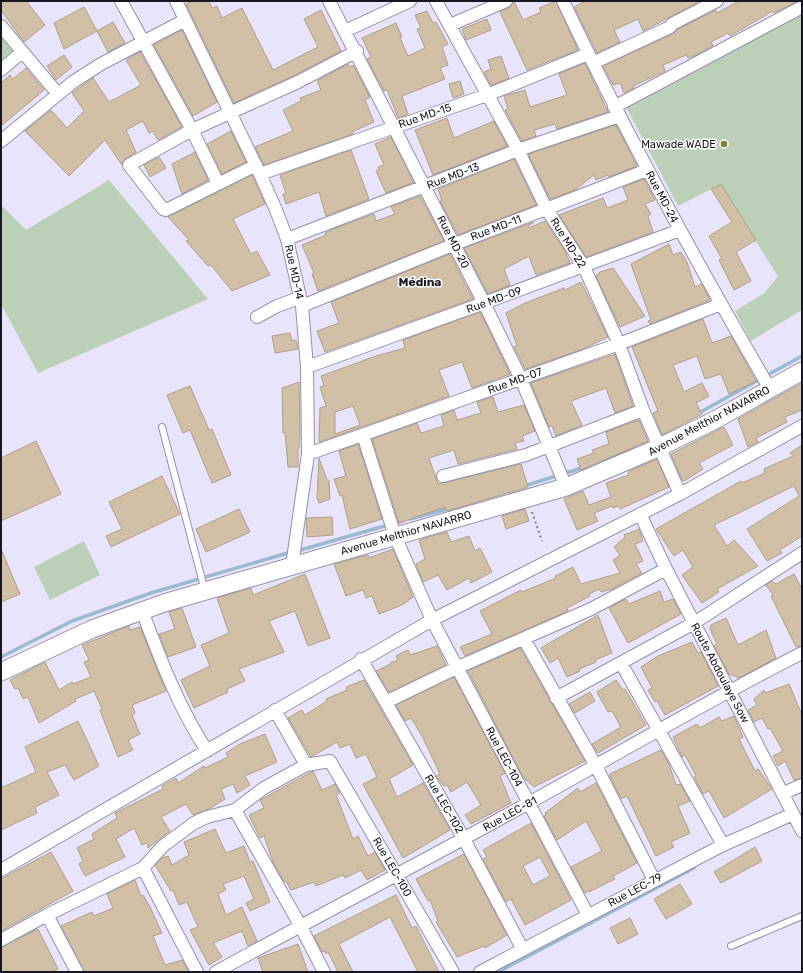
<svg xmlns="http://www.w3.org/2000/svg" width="803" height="973" font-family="Rubik,sans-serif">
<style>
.green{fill:#bbd1b7}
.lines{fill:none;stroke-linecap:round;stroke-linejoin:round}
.stream{stroke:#9bb9d1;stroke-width:3.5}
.building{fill:#d1bfa6;stroke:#b1a087;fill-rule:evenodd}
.lane-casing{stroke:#9490ab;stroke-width:8}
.street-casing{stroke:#9490ab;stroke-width:14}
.secondary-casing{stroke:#9490ab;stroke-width:19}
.path{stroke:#7f7c8d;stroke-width:2;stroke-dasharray:2 3;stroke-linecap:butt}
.lane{stroke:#fff;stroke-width:6}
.street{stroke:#fff;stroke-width:12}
.secondary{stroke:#fff;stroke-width:17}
.poi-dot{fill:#758433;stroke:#fff;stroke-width:1.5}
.labels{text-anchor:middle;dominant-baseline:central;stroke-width:3;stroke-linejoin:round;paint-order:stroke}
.street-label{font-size:11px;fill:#181620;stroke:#fff}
.poi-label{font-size:11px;fill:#181620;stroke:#fff;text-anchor:end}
.neighbourhood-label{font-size:12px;font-weight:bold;fill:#181620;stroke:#fff}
</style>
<rect width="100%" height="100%" fill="#e8e4fc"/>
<path class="green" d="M802,11V310L751,341L735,311L763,294L778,277L721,184L678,206L625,105Z
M1,30L18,50L1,62Z
M109,180L208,299L38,373L1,304V205L26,230Z
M84,541L100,575L50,600L34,567Z"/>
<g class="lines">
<path class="stream" d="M697,414L802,356
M603,460L631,448
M524,486L585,467
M410,519L451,508
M297,551L402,521
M1,657L72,621L151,593L291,552
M498,972L694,868"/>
</g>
<path class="building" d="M1,1H26L45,25L24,42L1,10Z
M193,1H209L212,8L217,6L222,18L242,8L273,70L318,47L304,19L321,10L341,51L295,75L234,103L186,4Z
M514,1L523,20L541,12L539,8L556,1L578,50L527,70L500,12L509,8Z
M585,1H696L697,3L643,31L638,19L614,30L620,42L597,53L574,7Z
M739,1H797L774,13L773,11L730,36L728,33L711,42L713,46L698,54L688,58L686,55L663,65L665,71L633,86L634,88L624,93L620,83L613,85L603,66L673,34L677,30L716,10L717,13Z
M84,7L97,31L64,49L54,23Z
M427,11L433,23L436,22L448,44L442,47L448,65L440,68L445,79L402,96L408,114L398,118L387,90L384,91L367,59L371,57L362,38L396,23L402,37L400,38L408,56L425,48L417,29L421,28L415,15Z
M487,19L491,30L466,40L462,29Z
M113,22L125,43L108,52L97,31Z
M182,30L217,102L193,116L154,45Z
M140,52L182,127L158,140L153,131L149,133L143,121L126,130L136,152L125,159L122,165L105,140L69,176L25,131L51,110L67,128L84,111L72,93L93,78L109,102L141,85L126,60Z
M64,55L72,67L56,80L47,66Z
M501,56L509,78L491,85L484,72L491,69L488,60Z
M585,63L608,112L557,129L555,124L534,130L536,136L522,141L505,110L508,109L504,96L525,90L530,107L567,95L559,74Z
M348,64L349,67L353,65L370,97L365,100L374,122L352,132L353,134L264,165L255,147L293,131L283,110L301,101L300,98L321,90L317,81Z
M26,68L44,90L1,126V83L10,75L13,79Z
M460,81L464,94L453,98L449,84Z
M447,118L454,138L494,121L507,146L433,175L415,130Z
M616,125L637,166L609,177L608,175L596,180L594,175L575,190L550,199L528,154Z
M231,131L246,162L222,174L207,144Z
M391,137L414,182L386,193L376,171L379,169L378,167L384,165L375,144Z
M351,150L369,199L326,216L319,192L286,204L283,194L286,193L280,175Z
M195,152L208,180L182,194L172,164Z
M159,157L166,168L150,177L144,165Z
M514,159L536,205L458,235L440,201H442L438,189Z
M252,175L265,204L233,219L251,254L257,251L270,275L232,291L211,265L208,266L186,241L189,240L168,217Z
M644,179L655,200L645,204L651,214L648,216L653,232L586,257L559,215L603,198L607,208L628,200L623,187Z
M721,184L756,240L736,252L751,281L734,290L719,260L722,259L709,236L732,222L711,189Z
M420,196L444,241L318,291L312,274L314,273L302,245L326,235L325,233L331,230L374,214L376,221L395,214L391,207Z
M545,221L565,251L570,263L536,275L529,256L504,269L510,285L488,294L464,248L534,222L528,226L529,228Z
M669,244L673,255L681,252L687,262L695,287L702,284L710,300L650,324L648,321L651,320L631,264Z
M450,254L473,299L325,352L317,331L339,323L331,302Z
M613,268L645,316L620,327L596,276L600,272Z
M581,282L608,337L583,349L525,369L514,347L517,346L506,313L525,303L564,288L565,290Z
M480,312L510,374L472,388L462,362L439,370L449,396L319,442L320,408L326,406L320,387L324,386L321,376L376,356L405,348L403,340ZM353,406L360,425L335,434V412Z
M703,319L712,343L731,336L756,381L729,394L721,374L705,379L697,356L673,365L684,392L702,383L709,396L696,403L702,414L662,435L653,413L658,411L632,347Z
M290,333L292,341L296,340L298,349L275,353L272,336Z
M615,354L633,406L615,413L606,388L571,401L582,425L556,436L552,426L549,427L531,383Z
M299,382L300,433L299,448H298V467H288L285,433H283L282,388Z
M802,383V410L785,417L787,422L756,438L758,442L748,447L738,419Z
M190,386L209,430L212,429L231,475L212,483L190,430L183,433L167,395Z
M493,397L498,412L524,405L535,431L522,436L524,441L515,443L517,449L458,464L454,450L429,458L438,484L521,464L528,487L447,511L445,507L399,523L372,439L417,423L421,433L444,426L441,415L454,410L457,420L481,413L477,402Z
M639,420L648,441L581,470L577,459L594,453L592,450L609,444L606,432Z
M724,427L733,445L699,463L703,469L684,481L682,480L671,454Z
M36,441L61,494L1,521V458Z
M358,444L382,519L350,529L342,495L340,496L334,479L346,476L339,451Z
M802,445V536L780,550L782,553L767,561L747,529L799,496L794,486L714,525L727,546L734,540L758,566L717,589L719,592L702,603L682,575L693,567L683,550L674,556L656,529L741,481L742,483L765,473L764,469L793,456L790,453Z
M319,458L327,480H329L330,499L319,503L317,498Z
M657,459L669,487L620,509L619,506L613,508L612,506L594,513L598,521L577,530L564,499L583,491L589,505L611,497L606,483L629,475L628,472Z
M162,476L180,514L111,547L106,536L122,529L109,502Z
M239,509L250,532L206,552L196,529Z
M525,509L529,521L506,529L502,516Z
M332,517L333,535L307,537L306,518Z
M639,529L643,541L635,544L643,561L636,564L642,573L612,589L601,592L599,589L589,594L590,596L567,608L568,611L465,656L460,647L492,634L480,611L521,590L522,592L556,578L555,576L573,567L581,584L620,573L613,560L620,555L614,547L625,537L624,535Z
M447,532L451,542L469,536L475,551L480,548L492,572L471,583L469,578L447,590L438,575L423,582L416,564L425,559L419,540Z
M1,549L20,594L1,602Z
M393,549L413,597L402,605L379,614L372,596L366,598L363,590L346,596L334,564L368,555L369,558Z
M305,574L330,638L308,646L295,611L269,621L284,652L239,669L245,681L227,689L228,692L194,708L181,680L210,666L201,645L229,633L217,598L251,588L253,595Z
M794,574L802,589V646L796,647L771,596L773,595L766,585L772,581L776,584Z
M660,591L664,602L673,599L681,614L628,643L609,608L626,599L629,604Z
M182,608L196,647L168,657L159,634L175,629L169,612Z
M598,615L612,653L595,660L596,662L579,669L580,671L567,677L558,658L550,663L541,648Z
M726,618L738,645L766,630L776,658L739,678L729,674L714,646L717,644L710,629L711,625Z
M129,626L130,630L140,627L166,691L132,705L135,713L132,715L140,734L128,740L133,750L118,757L100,710L102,709L94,691L75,699L76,701L39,723L28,697L23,699L18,688L15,689L10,680L45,662L59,690L72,682L73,684L91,677L84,662L89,660L82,645Z
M692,642L698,653L701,652L718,686L665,715L657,701L655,702L648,690L652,688L641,667L658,656Z
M437,646L446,665L389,692L376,671L391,664L390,663L398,660L396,656L408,650L410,655Z
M520,648L585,761L534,787L523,777L468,671Z
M454,677L505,773L500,776L511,803L471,824L465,815L481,805L467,782L451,792L447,785L444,786L436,776L440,774L422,736L411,718L405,721L396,705Z
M364,680L413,765L389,779L397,797L423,783L450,830L403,858L363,784L377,777L366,754L356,758L350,744L340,748L337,742L311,757L288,718L302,710L305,715L327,701L326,699L347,690L346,687Z
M616,680L623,690L625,689L646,725L598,753L592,744L621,727L612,711L608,712L597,692Z
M789,684L802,715V778L794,780L785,761L778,766L773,756L783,751L770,728L768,729L762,718L754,722L748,710L757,705L754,699L764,690L765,693Z
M590,692L595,701L575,713L569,704Z
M734,716L743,737L739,739L755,771L758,769L772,789L724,818L709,791L703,794L694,777L696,776L685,755L682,757L673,737L697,724L700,728L719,717L722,721Z
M78,721L99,766L74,780L65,765L47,772L59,795L35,807L37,813L1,830V788L36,772L25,747Z
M265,734L277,762L245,776L250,785L237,793L233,784L221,789L225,799L209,809L193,815L186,804L161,817L170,831L148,848L147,843L142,845L134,828L116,839L125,857L85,876L79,864L83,861L77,848L94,839L92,834L117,818L115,813L163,789L162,786L176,778L178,783L204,766L205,768L228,757L226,753L240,744Z
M661,750L669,764L676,785L680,784L690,801L678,806L690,833L671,842L674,847L656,856L627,796L621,799L610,776V774Z
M313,771L322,790L335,784L340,793L336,795L353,839L358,836L368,856L375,852L385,870L367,880L361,870L345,878L343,875L316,886L314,882L291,890L286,881L284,882L273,862L264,836L260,838L249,815L264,808L260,800L262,799Z
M596,783L637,863L613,876L615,879L589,892V890L585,893L571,867L602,851L586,821L557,840L544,816L546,815L545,813L578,788L580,792Z
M531,823L571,900L525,925L511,899L506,902L483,859L487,857L483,850ZM540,857L550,876L533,885L523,866Z
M215,829L226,853L244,846L250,862L253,861L270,902L250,911L246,903L254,899L244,876L223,884L226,890L218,894L226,915L242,907L257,941L248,946L242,931L213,943L222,957L209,965L190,930L198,927L187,902L179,905L173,890L171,891L155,865L162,858L168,856L172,865L189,855L184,842Z
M755,847L762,861L721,883L714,872Z
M51,852L73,891L1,931V879Z
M464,854L507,935L485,948L484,946L457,957L436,922L438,921L430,900L428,901L416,879Z
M135,880L141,896L143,895L150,907L162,933L153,936L165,965L182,960L189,972H84L61,926L92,912L94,916L113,908L107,894Z
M680,884L692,904L666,919L654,899Z
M396,895L412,928L416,926L439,972H418L390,917L339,944L353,972H338L328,952L326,954L325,951L322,952L314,936Z
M630,918L638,934L618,944L610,928Z
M38,929L58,969L51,972H1V947Z
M298,944L308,972H263L258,958Z"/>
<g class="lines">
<defs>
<path id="lane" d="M162,427L205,591
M731,946L802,916"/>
<path id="street" d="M121,1L192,130L218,183
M176,1L260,174L276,210L287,239L302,306L307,367L308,454L292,566
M329,1L484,303L521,379L566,487
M436,1L518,150L546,208L584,267L619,344L643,410L680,494
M563,1C626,134 696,262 770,389
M450,25L506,1
M1,26L58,94
M345,31L410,1
M593,63L670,27L672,24L717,1
M1,70L22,52
M614,107L802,7
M1,141L73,82L101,64L185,20
M256,165L166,210L163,209L129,165L192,130L298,82L357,51
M260,174L487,95L588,54
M287,239L518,150L619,116
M302,306L455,244L647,170
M257,317L277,306L299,298
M307,367L484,303L680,230
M363,435L395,536L432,620L588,915
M308,454L619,344L721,304
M443,476L526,455L643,410
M640,514L666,569L802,831
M142,611C161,661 178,706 207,751
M524,639L596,766L654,880
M361,659L464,839L523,950
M621,663L723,845
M556,698L694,623L802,553
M386,702L456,668L591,609L666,569
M275,710L306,765
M784,793L802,785
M235,810L300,925L324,972
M143,868L197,972
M1,870L432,620L680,494L802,426
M47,915L77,972
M1,940L47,915L143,868L163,846L194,823L207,817L235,810L264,788L306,765L330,761L453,972
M216,972C312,919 409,869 505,816C604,762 701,704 802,653
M480,972L723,845L793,814"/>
<path id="secondary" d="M1,672L92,629L164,603L566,487L660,447L715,420L802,371"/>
</defs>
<use href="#lane" class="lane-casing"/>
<use href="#street" class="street-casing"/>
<use href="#secondary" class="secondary-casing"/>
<path class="path" d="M532,512L542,541"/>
<use href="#lane" class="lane"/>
<use href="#street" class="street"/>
<use href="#secondary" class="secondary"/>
</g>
<circle class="poi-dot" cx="724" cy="144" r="4"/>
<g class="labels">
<g class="street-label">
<text transform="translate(425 116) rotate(-19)">Rue MD-15</text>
<text transform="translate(453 176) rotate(-21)">Rue MD-13</text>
<text transform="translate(662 197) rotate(62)">Rue MD-24</text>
<text transform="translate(496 228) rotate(-21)">Rue MD-11</text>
<text transform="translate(453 242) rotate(63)">Rue MD-20</text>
<text transform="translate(568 243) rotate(58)">Rue MD-22</text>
<text transform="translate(294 272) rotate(78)">Rue MD-14</text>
<text transform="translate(494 300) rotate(-20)">Rue MD-09</text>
<text transform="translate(515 381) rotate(-20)">Rue MD-07</text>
<text transform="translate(709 421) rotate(-28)">Avenue Melthior NAVARRO</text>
<text transform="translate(406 533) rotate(-16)">Avenue Melthior NAVARRO</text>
<text transform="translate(720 673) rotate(62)">Route Abdoulaye Sow</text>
<text transform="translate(504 757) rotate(62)">Rue LEC-104</text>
<text transform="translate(444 804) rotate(60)">Rue LEC-102</text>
<text transform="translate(510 814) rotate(-29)">Rue LEC-81</text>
<text transform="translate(392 867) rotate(60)">Rue LEC-100</text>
<text transform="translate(635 890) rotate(-28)">Rue LEC-79</text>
</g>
<g class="poi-label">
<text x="716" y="144">Mawade WADE</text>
</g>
<g class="neighbourhood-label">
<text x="420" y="282">Médina</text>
</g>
</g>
<rect width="803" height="973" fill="none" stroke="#181620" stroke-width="4"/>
</svg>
